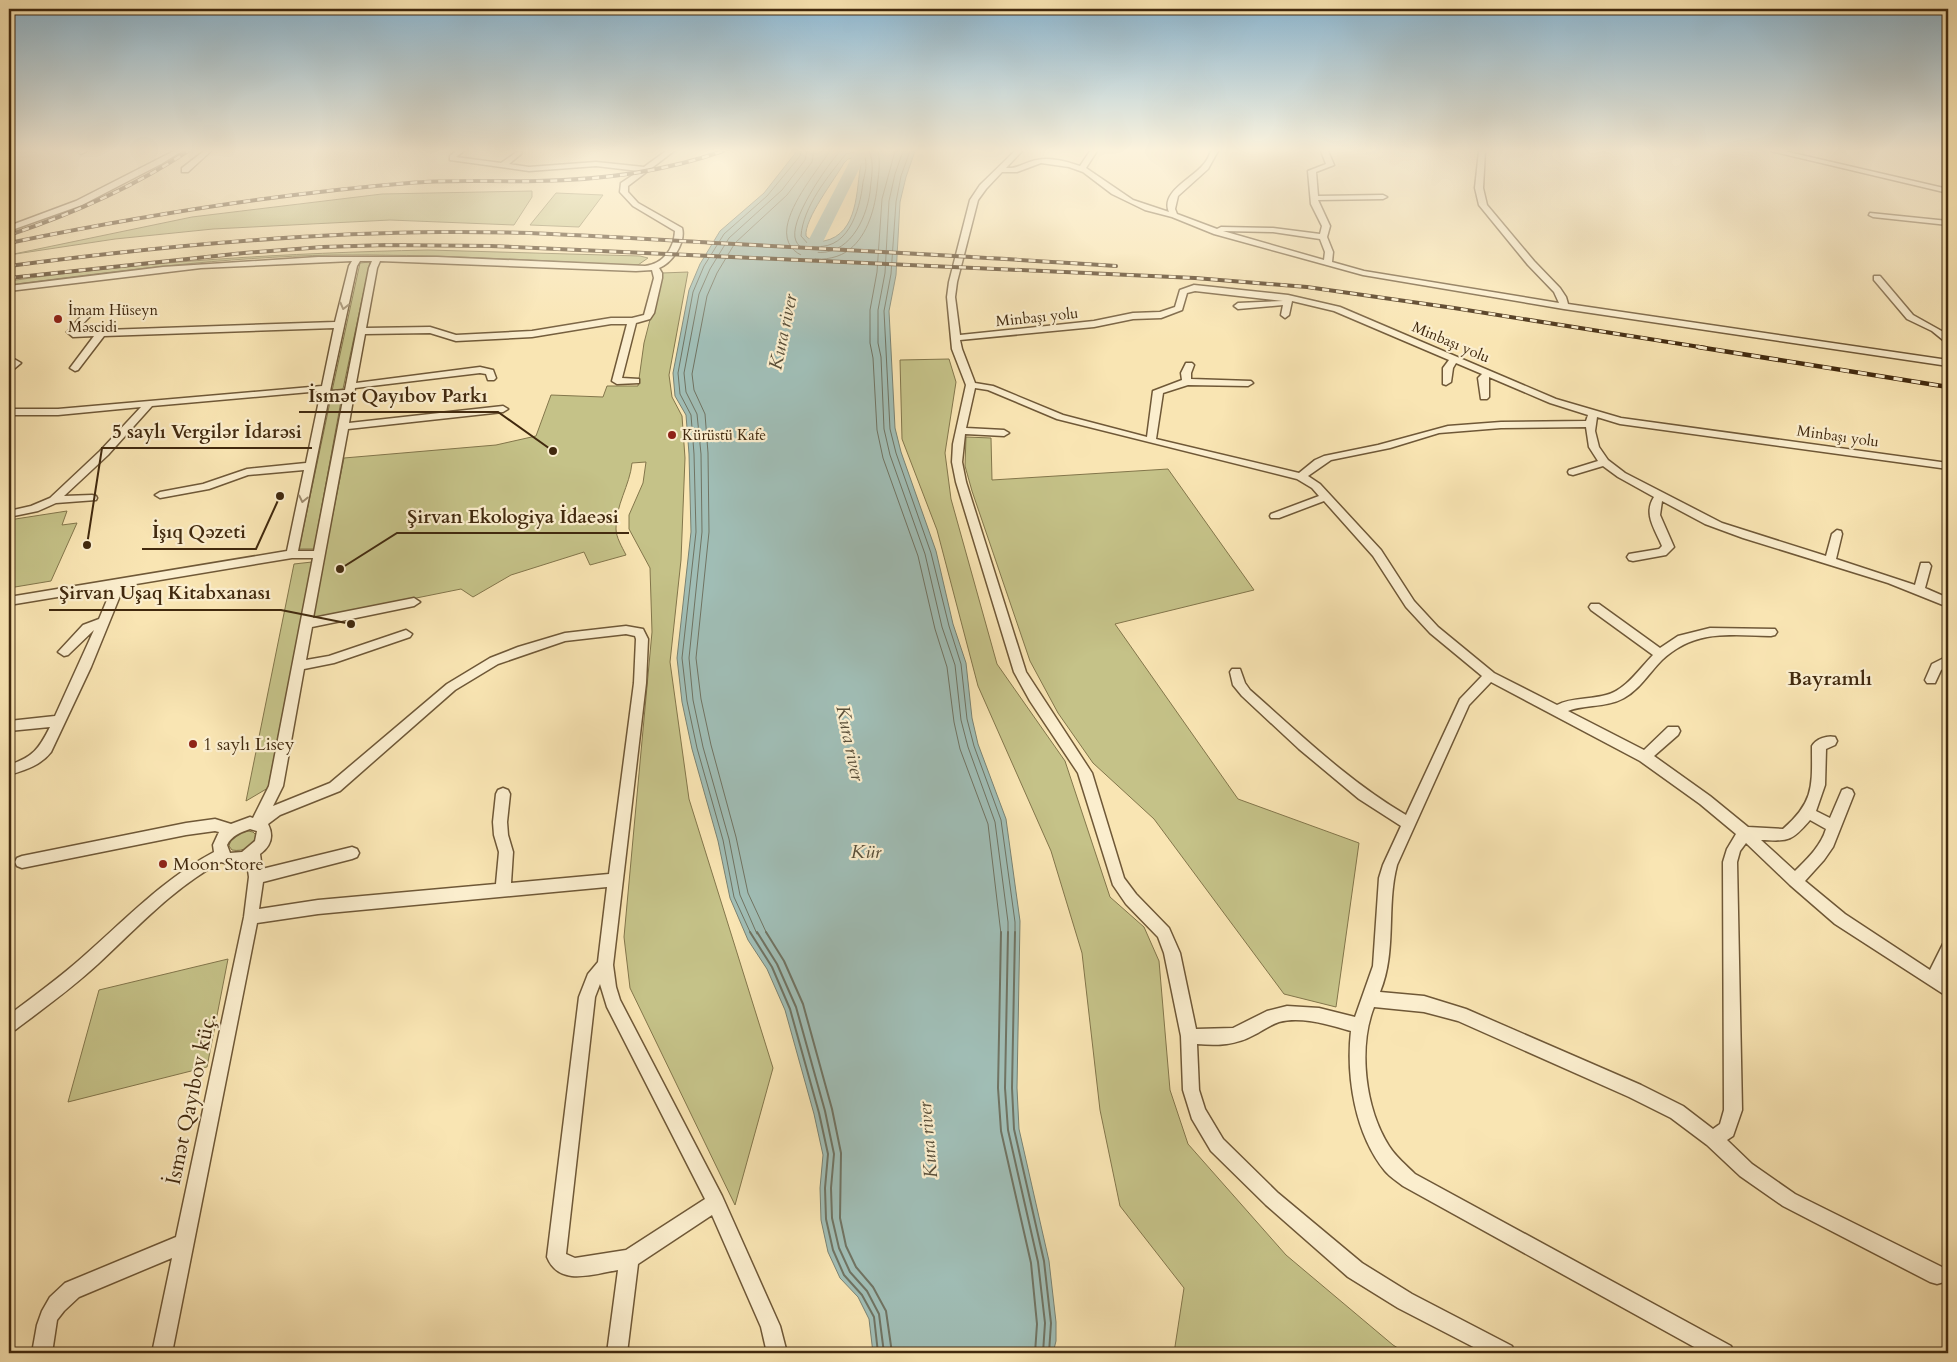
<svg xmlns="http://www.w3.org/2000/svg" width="1957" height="1362" font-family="Cardo,serif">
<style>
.green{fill:#c5c288;stroke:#83764b}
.water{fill:#a0bdb5;stroke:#7a8272;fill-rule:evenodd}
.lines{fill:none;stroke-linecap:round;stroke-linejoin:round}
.shore-far1{stroke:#707362;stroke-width:1}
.shore{stroke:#707362;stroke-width:2}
.river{fill:#a0bdb5;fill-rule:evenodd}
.minor-casing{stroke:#6f5837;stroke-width:3}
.minor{fill:#fbeece;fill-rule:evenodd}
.rail-far1-casing{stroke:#41290e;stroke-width:4}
.rail-casing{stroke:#41290e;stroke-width:4.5}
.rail-far1{stroke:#fbeece;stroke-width:2.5;stroke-dasharray:7;stroke-linecap:butt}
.rail{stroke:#fbeece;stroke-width:3;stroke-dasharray:9;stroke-linecap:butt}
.oneway{stroke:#9e8c6e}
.poi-dot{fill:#8f2418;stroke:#fbeece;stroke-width:2}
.labels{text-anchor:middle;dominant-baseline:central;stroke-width:4.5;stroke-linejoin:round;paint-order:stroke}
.far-poi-label{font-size:15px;fill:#41290e;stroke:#fbeece;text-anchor:start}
.far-street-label{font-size:15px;fill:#41290e;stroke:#fbeece}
.poi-label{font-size:18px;fill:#41290e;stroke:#fbeece;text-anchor:start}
.water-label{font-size:19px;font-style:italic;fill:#594e38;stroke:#fbeece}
.quarter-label{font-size:20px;font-weight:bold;fill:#41290e;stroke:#fbeece}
.near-street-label{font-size:21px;fill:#41290e;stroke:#fbeece}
.leader{fill:none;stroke:#41290e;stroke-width:2}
.callout-dot{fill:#41290e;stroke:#fbeece;stroke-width:2}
.callout-label{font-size:19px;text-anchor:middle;font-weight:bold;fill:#41290e;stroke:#fbeece;stroke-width:4.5;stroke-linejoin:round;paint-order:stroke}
</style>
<rect width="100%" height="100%" fill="#f9e5b3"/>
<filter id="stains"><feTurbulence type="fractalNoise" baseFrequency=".004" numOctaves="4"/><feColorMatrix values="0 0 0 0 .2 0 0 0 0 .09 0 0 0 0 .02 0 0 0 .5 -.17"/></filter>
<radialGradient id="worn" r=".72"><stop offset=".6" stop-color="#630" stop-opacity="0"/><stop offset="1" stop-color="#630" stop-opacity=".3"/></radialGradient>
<path class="green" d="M532,191V197L514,225L390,220L213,229L115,239L9,255L192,217L382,194Z
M556,193L603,195L579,227L530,225Z
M428,250L640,256L648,258L638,265H625C528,260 431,254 333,255C225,257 116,271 9,285V281C148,261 287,253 428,250Z
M370,262L343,389L332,391L360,263Z
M688,272L669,375L672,397L682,416L685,458L681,560L670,662L689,799L773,1068L735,1205L630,988L624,937L652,632L650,568L629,529V515L643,483L646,462L632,463C630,485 615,506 616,529C616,537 622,547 626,555L590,565L584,552L511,575L473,597L461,589L312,619L344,458L496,445L536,436L551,395L603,397L607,386H638L644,343L662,273Z
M949,359L956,382L945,453L951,499L997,664L1065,761L1110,897L1144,927L1159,961L1170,1090L1188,1144L1286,1255L1393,1345L1406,1353H1174L1184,1288L1120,1206L1100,1110L1082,953L1051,851L978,686L937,530L902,439L900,360Z
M341,401L314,549H299L330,402Z
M966,437L991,438L992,480L1168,469L1254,590L1115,624L1238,799L1359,843L1336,1007L1284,994L1154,819L1093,763L1058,713L1030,661L972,491L965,466Z
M67,511L62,525L77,523L51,581L9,588V520Z
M312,562L268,788L246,801L294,564Z
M248,831L253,832L256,835C254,847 243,852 232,850L229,846C231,836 239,833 248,831Z
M228,959L207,1067L68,1102L99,990Z"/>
<path class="water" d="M797,151H915L906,177L900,202L896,275L889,311L895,428L901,452L936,551L953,624L966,663L972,718L978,744L1006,819L1020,921L1017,1088L1019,1129L1049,1261L1056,1322V1341L1053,1353H873L869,1319L858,1297L840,1278L828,1252L821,1220L820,1188L823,1155L814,1114L785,1010L767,969L748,940L730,898L718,841L692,749L682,702L677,658L691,532L689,454L686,415L675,396L673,373L689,290L700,264L720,231L764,193ZM857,157L861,160V163C856,189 859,234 824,241C817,242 812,242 806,236C804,219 835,179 844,163L848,159Z"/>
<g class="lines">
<path class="shore-far1" d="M830,151C816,172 791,202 787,227C782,260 824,266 846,252C866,239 874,212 877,189C878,176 881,164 878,151
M840,151C827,166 787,222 796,241C799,248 807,251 814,252C848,257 866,221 870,192C871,179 875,163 869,151
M895,151L882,199L877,272L870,310V343L873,358L877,430L883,458L918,556L935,629L947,667L954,722L960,749L988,824L1001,934
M903,151L895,174L889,201L885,273L878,310V343L881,357L884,429L890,455L925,554L942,627L955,665L961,720L968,747L995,822L1008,922V934
M910,151L901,176L896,202L891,274L884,311L890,429L896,453L931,553L949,626L961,664L967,719L974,746L1001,820L1015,922V934
M857,152L864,155C868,164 865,173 863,182C860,211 847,255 809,245L801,236C803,207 828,176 846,154Z
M751,934L734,897L723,840L697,748L687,701L682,658L696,532L694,454L691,415L680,394L678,373L693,292L704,266L724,234L767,196L800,156L801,151
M757,934L740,895L729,839L703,747L693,700L689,658L702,532L701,454L697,414L686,392L684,373L699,294L710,269L729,238L782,190L805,160L807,151
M767,934L748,893L736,837L711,745L701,699L696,658L709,532L708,453L705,414L694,390L692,374L707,296L717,273L735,243L787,195L812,162L814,151"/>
<path class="shore" d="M750,932L772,967L790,1009L819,1113L828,1154L825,1188L826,1219L833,1250L844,1275L862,1295L874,1317L878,1353
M757,932L777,964L796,1007L825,1111L834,1154L831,1188L832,1218L839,1248L850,1272L867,1291L879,1314L884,1353
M766,932L784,961L803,1004L832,1109L841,1153L840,1218L846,1246L856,1267L873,1287L886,1311L892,1353
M1001,932L998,1088L1001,1131L1031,1263L1037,1324L1035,1353
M1008,932L1005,1088L1008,1130L1038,1262L1045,1323L1043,1353
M1015,932L1012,1088L1014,1129L1044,1261L1051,1323L1049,1353"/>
<path class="river" d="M855,151H868L809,270L806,273H796L793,270Z"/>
<defs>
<path id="minor" d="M78,151H87L81,154Z
M174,151H182L161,164L82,205L9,231V226L76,201Z
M204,151H211L188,172H182V168Z
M456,151H464L456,157L501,163L517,152L520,151L522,153L521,154L509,164L529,167L596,162L644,167L666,151H674L628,186V192L638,203L682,228C686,243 672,263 659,268L662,273V278L654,313L650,319L636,323L622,378L639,379V383L617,384L612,381L627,324H611L532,337L456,341L430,333L365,334L356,383L480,367L493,370L496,378L494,380H488L486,374L480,373L355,388L349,423L503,406L508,409L503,412L348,429L313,618L414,598L420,602L414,606L312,627L306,660L329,656L406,630L412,634L410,637L334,663L304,669L283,786L273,806L330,783L447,684L490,658L518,647L565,633L626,626L643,629L648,639L646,683L613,965L616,987L620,1000L722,1196L780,1326L787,1353H767L761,1327L712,1215L638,1264L627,1353H607L618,1270C593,1274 559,1287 547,1257L579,997L588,974L598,962L607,887L318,914L257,923L172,1353H152L172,1258L79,1297L64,1311L57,1320L52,1353H32L37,1325L42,1311L50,1297L65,1283L176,1237L244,917L249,877L247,863L235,866L221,862C173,888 138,927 98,964C72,988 43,1009 15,1030L9,1033V1015C35,995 62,976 86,954C128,917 165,878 214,852L213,845L219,832L215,831L186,835L22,868L17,866L15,862L17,858L22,856L186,823L215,819L231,824L250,817L253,818L269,786L313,558H292L124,586L91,667L51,752C40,766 25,770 9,775V765C33,757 39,749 50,727L9,731V721L55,716L94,630L68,655L64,656L58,652L83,625L99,619L112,588L9,605V597L287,551L304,470L248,475L209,489L160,498L155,495L160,492L203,484L247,469L306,463L321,391L152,406L108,455L64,496L92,495L96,496L97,498L96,500L56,503L38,511L9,517V511L31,506L50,498L100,451L141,407L58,415H9V409H58L322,386L334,328L104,336L78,370L75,371L70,368L94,336L73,337L67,332L87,310L90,309L94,312L76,331L335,322L349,266L352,261L201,268L9,291V286L163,267L318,257H437L645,266C663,264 674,249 675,231L633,206L620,192L621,183L639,171L596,166L529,171L450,160V156ZM360,261H372L369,268L345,390L330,391L357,266ZM380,261L636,271L652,270L654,278L644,315L632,318H611L532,331L456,335L430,327L366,328L377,268ZM344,395L314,551H298L329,397ZM626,634L635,636L636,639L634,683L609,874L511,883L513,852L508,835L507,822L510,794L508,790L503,788L498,790L496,794L493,822L494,835L499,852L496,884L318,900L259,909L263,882L352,859L357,857L359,853L357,849L352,847L262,869L260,854C271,846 274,836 268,824L280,815L340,791L455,690L498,664L565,641ZM250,829L257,831L255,841L242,852L230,853L227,845C231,836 241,832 250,829ZM600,984L607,1007L705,1199L626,1250L575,1258L566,1254L595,997Z
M1015,151H1022L1006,168C1018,169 1025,162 1037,160C1051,157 1067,162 1080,166L1090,151H1097L1086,168L1133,200L1169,212C1160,192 1193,178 1203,165C1207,161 1209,156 1211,151H1218L1208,169L1178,196L1175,209L1177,214L1217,229L1221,227L1273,228L1320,234L1322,226L1311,204L1308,171L1326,164L1321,151H1328L1334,165L1316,172L1318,196L1383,195L1387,197L1383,199L1318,200L1330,226L1327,237L1333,252L1332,262L1364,271L1559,303L1554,292L1528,265L1479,205L1475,188L1479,151H1485L1483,188L1487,205L1534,261L1560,288L1566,297L1568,304L1948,360V366L1564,309L1363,275L1214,234L1172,217L1145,210L1112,194L1083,172L1069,167L1041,163L1017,172H1002L986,189L978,200L957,282L955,297L960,335L1094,321L1133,313L1160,312L1175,307L1180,290L1194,285L1288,295L1340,307L1556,399L1621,418L1948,463V469L1620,424L1597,417L1595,431L1599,447L1608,460L1625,473L1722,523L1826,556L1832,534L1837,530L1841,531L1842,534L1836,559L1915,585L1921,563H1929L1931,566L1925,588L1948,598V607L1888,583L1743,538L1705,524L1662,501L1660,515L1674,547L1666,555L1633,561L1629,560L1627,557L1629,554L1659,549L1662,546C1655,529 1643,514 1654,497L1618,477L1603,466L1573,475L1569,474L1568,472L1569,470L1598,461L1589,447L1586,427L1501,428L1439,433L1390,448L1331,460L1308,476L1320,484L1381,550L1414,601L1438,627L1494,673L1557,705C1572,697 1589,700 1606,695C1626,690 1639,669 1653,655L1591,610L1589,607L1591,604H1599L1660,648L1678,636L1710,628L1775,629L1777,632L1775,635L1771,636C1730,635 1695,629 1662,660C1649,673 1640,689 1624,698C1606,708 1586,704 1568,711L1644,750L1668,727H1678L1680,731L1678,735L1654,756L1710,796L1748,827L1783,829C1815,801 1812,785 1812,746C1816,739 1827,735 1835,737L1837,741L1835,745L1826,749L1825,785L1816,811L1830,818L1842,790L1847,788L1852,790L1854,794L1833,847L1824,860L1805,881L1845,914L1930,970L1943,944L1948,942V965L1943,978L1948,981V997L1835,924L1790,885L1746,843L1740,851L1737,862L1742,1110L1733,1136L1727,1140L1752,1164L1795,1194L1944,1268L1946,1275L1944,1282L1937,1284L1930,1282L1783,1206L1740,1176L1707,1145L1671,1118L1629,1097L1458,1021L1424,1012L1374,1007C1358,1048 1365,1108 1389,1146C1396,1157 1406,1165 1415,1174L1731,1346L1734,1353H1705L1403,1186C1397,1181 1390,1177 1385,1171C1355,1134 1346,1077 1351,1031C1329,1025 1302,1016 1279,1022C1270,1025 1262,1031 1254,1035C1236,1045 1218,1046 1197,1044L1199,1090L1205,1109L1223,1139L1278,1193L1362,1263L1412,1294L1512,1346L1515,1353H1485L1398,1308L1348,1277L1266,1205L1211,1151L1192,1119L1183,1090L1181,1036L1164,953L1158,937L1126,904L1113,885L1078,773L1030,701L1014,672L956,482L952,462L953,444L966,385L952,349L947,297L949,282L970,200L980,185ZM1223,231L1273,232L1320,239L1325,252L1324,260ZM1195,291L1283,301L1238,303L1234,306L1238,309L1283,305L1281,315L1285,318L1289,315L1292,301L1334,311L1449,360L1443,368V384L1446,385L1451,382L1453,368L1456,363L1482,374L1478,378L1481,399H1487L1489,397V377L1550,403L1588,415L1586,421L1501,422L1448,426L1378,445L1324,456L1315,460L1299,473L1156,439L1163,393L1188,385L1248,386L1253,383L1251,381L1191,379V373L1194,365L1192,363H1186L1181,373L1182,380L1153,391L1147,437L1063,415L993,386L975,383L962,349L960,340L1094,327L1133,319L1161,318L1182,310L1187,293ZM975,388L988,390L1057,419L1297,479L1312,488L1319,496L1271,514L1270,516L1271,518H1279L1324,501L1373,556L1406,607L1430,633L1482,676L1460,699L1406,815C1348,781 1300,734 1250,690L1245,683L1240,669H1232L1230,672L1233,685L1242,696L1299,749L1359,799L1401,826L1383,865L1379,878L1373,966L1355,1017L1319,1008L1287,1006L1267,1011L1233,1028L1196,1029L1180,953L1169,928L1136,894L1124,878L1092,773L1026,672L966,482L962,462L965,434L1004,436L1009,433L1004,430L966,428ZM1491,682L1640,761L1700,804L1736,834L1727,849L1723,862L1724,1110L1720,1124L1713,1129L1683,1106L1641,1085L1466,1009L1424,996L1380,992C1397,951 1386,907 1397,865L1469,705ZM1810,820L1826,829C1821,846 1807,859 1795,871L1761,840C1789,841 1791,842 1810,820Z
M1771,151H1784L1948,189V193Z
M1870,213L1948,221V225L1873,217L1869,215Z
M1874,276H1880L1913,315L1947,334L1948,344L1932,331L1907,319L1874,280Z
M9,356L21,363L9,373Z
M1948,656V666L1941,670L1935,683H1927L1925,680L1932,664Z"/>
</defs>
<use href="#minor" class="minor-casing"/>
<use href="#minor" class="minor"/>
<defs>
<path id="rail-far1" d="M9,235C72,214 132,188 188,151
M9,243C141,216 274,194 409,183C452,179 494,182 537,181C601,180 663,172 723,151
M9,266C153,247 297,233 442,232C533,231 624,238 715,243C849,250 982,257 1116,266
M9,278L244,253L323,247L386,245L491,246L1195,278L1307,287L1454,308L1706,348"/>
<path id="rail" d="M1698,347L1948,387"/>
</defs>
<use href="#rail-far1" class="rail-far1-casing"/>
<use href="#rail" class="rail-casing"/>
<use href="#rail-far1" class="rail-far1"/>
<use href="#rail" class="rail"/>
</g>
<defs><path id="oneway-chevron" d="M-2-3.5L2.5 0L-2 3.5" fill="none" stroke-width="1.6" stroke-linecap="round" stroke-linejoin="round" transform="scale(1.25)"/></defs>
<g class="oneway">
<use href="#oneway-chevron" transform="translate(344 306) rotate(104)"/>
<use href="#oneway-chevron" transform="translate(303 499) rotate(102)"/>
</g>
<linearGradient id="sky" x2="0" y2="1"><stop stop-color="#8bb8d4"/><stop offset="0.44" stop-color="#fcf3dd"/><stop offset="1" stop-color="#fcf3dd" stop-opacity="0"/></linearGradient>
<rect width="1957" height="342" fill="url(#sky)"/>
<g class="poi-dot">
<circle cx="58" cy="319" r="5"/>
<circle cx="672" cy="435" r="5"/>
<circle cx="193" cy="744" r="5"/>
<circle cx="163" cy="864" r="5"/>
</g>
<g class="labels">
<g class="far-poi-label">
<text x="68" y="310">İmam Hüseyn<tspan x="68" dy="17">Məscidi</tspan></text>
<text x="682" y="435">Kürüstü Kafe</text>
</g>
<g class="far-street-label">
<text transform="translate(1037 317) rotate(-6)">Minbaşı yolu</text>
<text transform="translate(1451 342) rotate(23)">Minbaşı yolu</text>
<text transform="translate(1838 436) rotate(8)">Minbaşı yolu</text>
</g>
<g class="poi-label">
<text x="203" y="744">1 saylı Lisey</text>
<text x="173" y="864">Moon Store</text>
</g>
<g class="water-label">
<text transform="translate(783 332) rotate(-78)">Kura river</text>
<text transform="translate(850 743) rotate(78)">Kura river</text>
<text x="866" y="852">Kür</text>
<text transform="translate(928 1140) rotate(-95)">Kura river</text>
</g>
<g class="quarter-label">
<text x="1830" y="678">Bayramlı</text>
</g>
<g class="near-street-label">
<text transform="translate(191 1099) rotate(-78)">İsmət Qayıbov küç.</text>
</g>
</g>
<path class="leader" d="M553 451L498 412H299M87 545L102 448H312M340 569L397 533H629M280 496L256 549H142M351 624L281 610H49"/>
<g class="callout-dot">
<circle cx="553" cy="451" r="5"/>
<circle cx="87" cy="545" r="5"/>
<circle cx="340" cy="569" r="5"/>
<circle cx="280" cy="496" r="5"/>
<circle cx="351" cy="624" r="5"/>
</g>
<g class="callout-label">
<text x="398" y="402">İsmət Qayıbov Parkı</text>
<text x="207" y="438">5 saylı Vergilər İdarəsi</text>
<text x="513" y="523">Şirvan Ekologiya İdaeəsi</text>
<text x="199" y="538">İşıq Qəzeti</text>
<text x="165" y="599">Şirvan Uşaq Kitabxanası</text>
</g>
<rect width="1957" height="1362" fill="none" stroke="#f9e5b3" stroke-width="30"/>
<rect x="10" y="10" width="1937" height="1342" fill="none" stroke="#41290e" stroke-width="2.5"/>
<rect x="15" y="15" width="1927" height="1332" fill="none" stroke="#41290e"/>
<rect width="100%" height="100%" filter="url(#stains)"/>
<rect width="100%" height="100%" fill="url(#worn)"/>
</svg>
